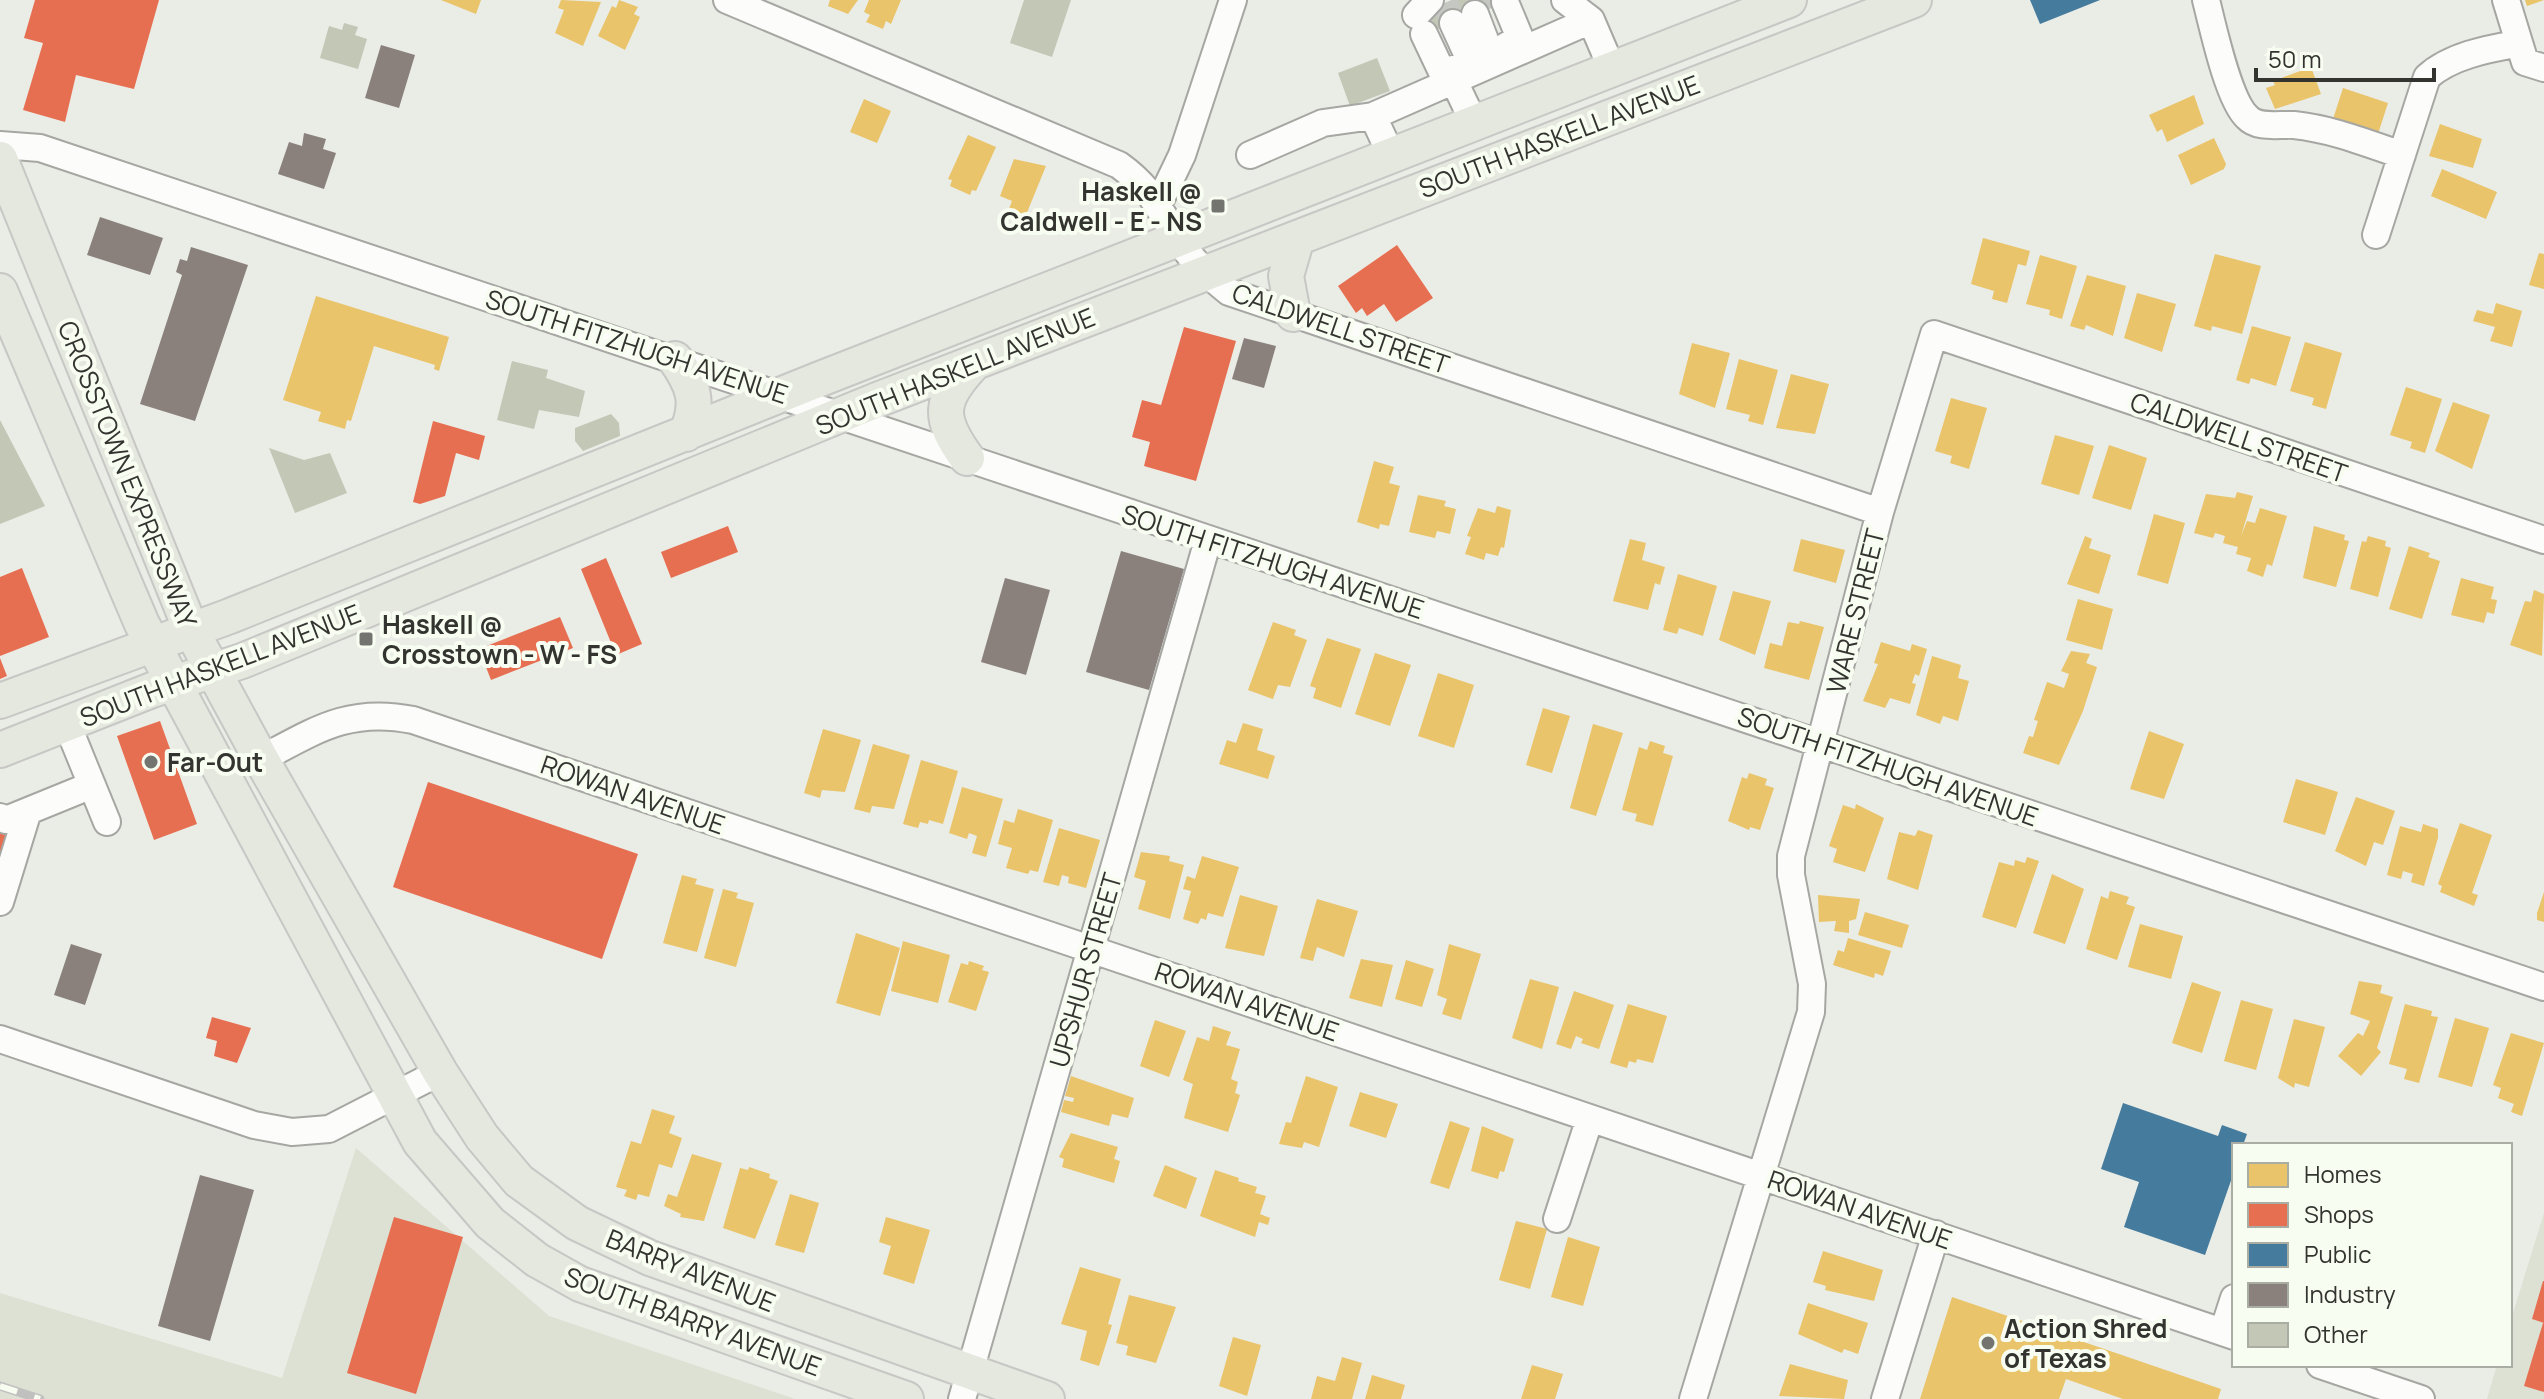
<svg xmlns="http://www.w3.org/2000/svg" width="2544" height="1399" font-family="Manrope,sans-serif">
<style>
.built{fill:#dce1d4}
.homes{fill:#e9c46a}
.shops{fill:#e76f51}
.public{fill:#457b9d}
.industry{fill:#8a817c}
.building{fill:#c2c7b6}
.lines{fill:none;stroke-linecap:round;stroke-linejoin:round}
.minor-tunnel{stroke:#c5c7c2;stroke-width:26;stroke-dasharray:26 13;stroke-linecap:butt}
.minor-casing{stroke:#a6a7a3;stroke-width:30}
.major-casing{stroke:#c7c7c5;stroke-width:38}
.minor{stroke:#fcfcfb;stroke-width:26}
.major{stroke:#e5e8de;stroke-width:34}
.rail-casing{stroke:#c0c0bf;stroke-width:9}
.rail{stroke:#f8fdf1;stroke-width:6;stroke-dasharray:18;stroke-linecap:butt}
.poi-dot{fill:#737470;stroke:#f8fdf1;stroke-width:3}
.labels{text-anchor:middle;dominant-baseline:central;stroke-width:8;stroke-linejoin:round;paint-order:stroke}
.street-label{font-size:26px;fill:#333430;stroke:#f8fdf1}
.poi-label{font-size:26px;font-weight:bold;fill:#333430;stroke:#f8fdf1;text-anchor:start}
</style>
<rect width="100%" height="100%" fill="#eaece6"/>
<path class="built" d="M356,1148L549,1316L795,1399H0V1293L282,1378Z
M2544,1213V1399H2487L2497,1365H2510V1323Z"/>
<path class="homes" d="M441,0H481L476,14Z
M561,0L601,2L583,46L555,33L564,10L558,8Z
M619,0L638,7L634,14L640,17L625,50L598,36L612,6L616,8Z
M830,0H858L848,14L828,6Z
M869,0H901L891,24L886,21L883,29L866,22L870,15L864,12Z
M2525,0H2544L2527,6Z
M2311,67L2321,94L2275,109L2266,88L2275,85L2273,81Z
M2343,88L2388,103L2378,134L2333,119Z
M2194,95L2204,124L2167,142L2162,129L2157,132L2149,115Z
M864,99L891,111L877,143L850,132Z
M2440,124L2482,139L2473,168L2429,156Z
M968,135L996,147L976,191L972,190L970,195L950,186L952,180L948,179Z
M2214,138L2226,164L2224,169L2191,185L2178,155Z
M1014,159L1046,166L1026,215L1009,209L1012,201L1000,196Z
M2442,169L2497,192L2486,219L2431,196Z
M1983,238L2030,251L2026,266L2018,264L2007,303L1992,299L1994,291L1971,284Z
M2539,253L2544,254V289L2529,285Z
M2215,254L2261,266L2242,334L2212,326L2211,331L2194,326Z
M2040,255L2077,266L2062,319L2049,315L2050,310L2026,304Z
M2087,275L2126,286L2113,336L2086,325L2084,330L2070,326Z
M2137,293L2176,304L2162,352L2124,338Z
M316,296L449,337L439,371L434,369L435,365L374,346L351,421L347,420L345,429L318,421L321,412L283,400Z
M2496,303L2522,311L2512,347L2490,341L2495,327L2473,321L2477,310L2493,314Z
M2252,326L2291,337L2276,386L2251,378L2249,384L2236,380Z
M2305,342L2342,353L2326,409L2312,405L2314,398L2290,391Z
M1692,343L1730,353L1715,408L1679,394Z
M1739,359L1778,370L1763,425L1748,421L1750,415L1726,409Z
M1791,374L1829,384L1815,434L1776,428Z
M2406,387L2442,399L2425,453L2410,448L2412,442L2390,435Z
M1951,398L1987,408L1969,469L1950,463L1952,456L1935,451Z
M2453,402L2490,415L2472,469L2435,451Z
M2055,435L2094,446L2079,495L2041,484Z
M2109,445L2147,458L2131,510L2092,498Z
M1374,461L1394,467L1389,483L1400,486L1389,526L1380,524L1379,529L1357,522Z
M2237,492L2253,496L2241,536L2247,521L2255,523L2260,508L2287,516L2272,566L2267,564L2263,577L2247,571L2251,558L2236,554L2238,547L2223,543L2225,536L2215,533L2213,538L2194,533L2206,494L2235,498Z
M1418,495L1446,501L1444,506L1456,509L1450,534L1437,531L1435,538L1409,532Z
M1497,506L1511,510L1504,548L1501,547L1498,556L1486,553L1484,560L1465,554L1471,537L1467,536L1478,508L1495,513Z
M2154,514L2185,523L2168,584L2137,575Z
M2314,526L2345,535L2344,540L2349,541L2336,587L2303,578Z
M2085,536L2092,539L2089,548L2111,555L2099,594L2067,584Z
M2368,536L2386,541L2385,546L2391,548L2378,597L2350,589L2362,541L2366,542Z
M1630,539L1646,543L1642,560L1665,567L1660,585L1655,583L1648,610L1613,601Z
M1801,539L1845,550L1836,583L1793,571Z
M2409,546L2430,553L2428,557L2440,561L2422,619L2389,609Z
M1678,574L1717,586L1703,636L1679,628L1677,634L1663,630Z
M2461,578L2494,587L2491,599L2497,600L2494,614L2487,612L2484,623L2451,615Z
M2534,590L2544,594L2542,656L2510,645L2525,601L2531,602Z
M1733,591L1771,601L1755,655L1719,640Z
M2078,599L2113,609L2102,650L2066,640Z
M1800,621L1824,627L1809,680L1764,668L1770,643L1782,646L1788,622L1799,624Z
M1273,622L1296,630L1294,635L1307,640L1290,687L1278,685L1273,699L1248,690Z
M1327,638L1361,649L1341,708L1313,698L1316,688L1310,686Z
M1881,642L1910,651L1912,644L1927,649L1919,676L1915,674L1912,683L1916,684L1910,704L1890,698L1885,708L1863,701L1878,664L1874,663Z
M2071,651L2090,654L2086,663L2097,667L2083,711L2059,765L2023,753L2029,736L2033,737L2038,721L2034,720L2047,682L2064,688L2069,674L2061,671Z
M1375,653L1411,665L1390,726L1355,714Z
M1932,656L1961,665L1958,678L1969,681L1958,721L1943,716L1940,724L1916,715Z
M1438,673L1474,685L1454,748L1418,736Z
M1543,708L1570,716L1552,773L1526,765Z
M1243,723L1263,729L1257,750L1275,756L1268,779L1219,764L1227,740L1236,743Z
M1593,724L1623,733L1596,816L1570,808Z
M823,729L861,740L845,792L822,790L820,798L804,793Z
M2149,731L2184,744L2164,799L2130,789Z
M1650,741L1665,746L1663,753L1673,756L1653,826L1635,821L1637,814L1622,810L1639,747L1647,750Z
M873,744L910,755L894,809L872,806L870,813L854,809Z
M921,760L958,771L943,824L929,820L928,824L920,822L918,828L903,824Z
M1749,773L1767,779L1765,785L1774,788L1760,830L1750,827L1749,830L1728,821L1742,777L1747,779Z
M2296,779L2338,792L2325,835L2283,822Z
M962,787L1003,799L986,857L972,853L977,836L969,833L967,839L949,833Z
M2356,797L2395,811L2383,845L2374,842L2366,866L2335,851Z
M1856,804L1884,818L1865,872L1833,862L1837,849L1829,846L1843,805L1855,809Z
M1018,809L1053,820L1038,872L1030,870L1028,874L1006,868L1012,848L998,844L1004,820L1014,823Z
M2460,823L2492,835L2472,893L2478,895L2474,906L2440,892L2442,886L2438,884Z
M2423,824L2438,829V838L2424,886L2411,882L2413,874L2403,871L2401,879L2387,875L2400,826L2421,832Z
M1059,828L1100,840L1086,888L1068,883L1069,877L1062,875L1059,886L1043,882Z
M1918,830L1933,835L1918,890L1887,879L1899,832L1915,836Z
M1141,852L1170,856L1169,861L1184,865L1170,919L1138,909L1146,881L1134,877Z
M1202,856L1239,867L1223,917L1208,913L1206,920L1201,918L1198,924L1183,919L1191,891L1183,889L1187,876L1195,879Z
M2027,857L2039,861L2016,928L1982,917L1999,862L2014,866L2015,860L2025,863Z
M2052,874L2084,889L2065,944L2033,933Z
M682,875L697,879L695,884L714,889L697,952L663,943Z
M723,889L738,893L736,898L754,903L736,967L704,958Z
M2110,891L2129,897L2126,904L2135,907L2117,960L2086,949L2101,896L2108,899Z
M2544,892V922L2537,920V913Z
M1240,895L1278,906L1264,956L1225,948Z
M1818,895L1860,899L1856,919L1849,921V933L1834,931L1836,921L1819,922Z
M1317,899L1358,911L1344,957L1317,947L1313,961L1300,958Z
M1865,912L1909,925L1902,948L1858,935Z
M2140,924L2183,936L2171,979L2128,967Z
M856,933L900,948L880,1016L836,1003Z
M1848,938L1891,951L1883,976L1875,973L1874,978L1833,965L1838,950L1844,952Z
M903,941L950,955L938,1003L891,991Z
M1449,944L1481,954L1461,1020L1442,1014L1447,999L1437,995Z
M1361,959L1393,965L1382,1007L1349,998Z
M1406,960L1434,969L1422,1007L1395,999Z
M969,961L984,966L982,970L989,972L976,1011L948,1002L961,963L968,965Z
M1530,979L1559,987L1542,1049L1512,1038Z
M2359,981L2382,985L2380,993L2393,997L2377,1048L2381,1052L2361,1076L2338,1056L2358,1033L2363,1036L2370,1021L2350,1014Z
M2192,982L2221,992L2202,1053L2172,1043Z
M1574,991L1614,1005L1599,1049L1581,1043L1583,1039L1576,1036L1571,1049L1556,1044Z
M2241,1000L2273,1009L2256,1070L2224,1061Z
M1628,1004L1667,1016L1653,1063L1637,1059L1636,1063L1629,1061L1627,1068L1610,1063Z
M2405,1004L2432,1011L2431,1016L2438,1017L2419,1083L2404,1079L2407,1069L2389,1064Z
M2455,1018L2489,1028L2472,1087L2438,1077Z
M2294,1019L2325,1027L2309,1087L2295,1083L2294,1088L2278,1078Z
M1155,1020L1186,1031L1169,1077L1140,1066Z
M1213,1026L1231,1032L1226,1045L1240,1049L1231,1079L1238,1082L1235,1093L1240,1095L1228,1132L1184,1118L1193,1084L1183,1080L1197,1037L1209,1041Z
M2511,1033L2544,1043L2522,1116L2511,1112L2514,1104L2498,1098L2501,1088L2493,1085Z
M1071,1076L1134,1098L1128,1118L1112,1114L1109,1126L1061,1112L1064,1100L1073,1102L1074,1098L1065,1096Z
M1306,1076L1338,1087L1319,1147L1304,1142L1302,1148L1279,1144L1286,1122L1291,1123Z
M1360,1092L1398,1104L1386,1138L1349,1126Z
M652,1109L675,1116L669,1133L682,1138L672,1168L659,1164L649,1197L638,1194L636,1200L624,1196L627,1190L616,1187L631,1141L641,1144Z
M1450,1121L1470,1128L1449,1189L1430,1183Z
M1482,1126L1514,1139L1504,1172L1500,1171L1498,1179L1471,1171Z
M1071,1133L1118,1147L1114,1159L1120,1161L1114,1183L1062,1167L1064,1159L1059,1157Z
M692,1154L722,1163L704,1221L680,1217L681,1214L664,1206L668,1194L677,1197Z
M1165,1165L1197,1178L1186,1209L1153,1196Z
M749,1167L770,1174L769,1178L778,1181L755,1239L723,1228L740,1168L748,1170Z
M1215,1170L1239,1178L1238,1181L1257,1187L1255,1193L1266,1196L1260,1214L1270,1218L1268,1225L1259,1222L1255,1237L1200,1216Z
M790,1194L819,1203L804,1253L775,1245Z
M886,1217L930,1230L914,1284L883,1274L891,1246L879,1242Z
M1516,1221L1547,1229L1530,1289L1499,1280Z
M1568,1237L1600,1247L1583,1306L1551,1297Z
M1823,1251L1883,1270L1874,1301L1825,1290L1826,1286L1813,1282Z
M1080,1267L1121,1279L1108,1324L1112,1325L1099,1366L1080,1360L1087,1331L1061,1324Z
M1129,1295L1176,1307L1156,1363L1126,1355L1128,1346L1116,1343Z
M1952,1297L2221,1389L2218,1399H2123L2066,1379L2059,1399H1920Z
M1808,1303L1868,1323L1858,1354L1844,1349L1842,1353L1798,1334Z
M1233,1337L1261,1345L1247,1396L1219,1386Z
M1342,1357L1362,1363L1352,1399H1311L1317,1376L1335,1381Z
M1790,1364L1848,1380L1844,1399L1779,1396Z
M1532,1365L1563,1374L1555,1399H1521Z
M1372,1375L1405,1385L1401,1399H1365Z"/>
<path class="shops" d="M35,0H159L134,89L76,75L65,122L23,110L43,43L24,38Z
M1397,245L1433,298L1396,322L1384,304L1367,316L1362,308L1356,313L1338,286Z
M1184,327L1236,341L1196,481L1144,466L1150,442L1132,437L1142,400L1161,405Z
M433,421L485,436L479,460L456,453L445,496L420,504L413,502Z
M728,526L738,552L671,578L661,552Z
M606,558L642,644L616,655L581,569Z
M22,568L49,637L0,656V577Z
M560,617L573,648L491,680L479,649Z
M0,658L7,676L0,679Z
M160,721L197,824L154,840L117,736Z
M428,782L638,854L602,959L393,887Z
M0,833L7,835L1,854H0Z
M212,1017L251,1028L237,1063L214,1056L217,1041L206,1038Z
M394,1217L463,1237L416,1394L347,1373Z
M2543,1281H2544V1323L2532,1319Z
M2543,1323H2544V1392L2524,1386Z"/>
<path class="public" d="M2030,0H2100L2040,24Z
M2123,1103L2218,1136L2222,1125L2247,1134L2243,1145H2234V1172L2205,1255L2124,1227L2139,1182L2101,1169Z"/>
<path class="industry" d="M381,45L415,55L399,108L365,98Z
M304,133L326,139L323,149L336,153L324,189L278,174L289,142L302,146Z
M100,217L163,238L150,275L87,255Z
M191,247L248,265L195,421L140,404L182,275L176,272L180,259L187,261Z
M1244,338L1276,346L1264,388L1232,379Z
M1121,551L1184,569L1149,690L1086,672Z
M1005,578L1050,590L1026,675L981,662Z
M71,944L102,954L85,1005L54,995Z
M200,1175L254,1190L210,1341L158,1326Z"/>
<path class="building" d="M1024,0H1071L1052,57L1010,43Z
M1452,0H1510L1418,37L1410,18Z
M344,23L358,27L355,35L367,39L358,69L320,58L329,26L342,30Z
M1377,58L1390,91L1350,106L1338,73Z
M512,361L548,370L546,378L585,391L579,417L539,410L534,429L497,420Z
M611,414L619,423L620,436L583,451L575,441V428Z
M0,420L45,506L0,524Z
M269,448L304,460L330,453L347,493L295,513Z"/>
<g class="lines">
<path class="minor-tunnel" d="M1486,0L1489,9
M1445,3L1453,23"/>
<defs>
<path id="minor" d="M727,0L1119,165C1151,188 1157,206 1177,238C1191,260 1209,276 1229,292L1880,512
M1565,0L1591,20
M2206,0C2213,27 2228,99 2247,117C2258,129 2279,124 2294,125C2332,129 2366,143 2402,155
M2506,0L2525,62L2544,68
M1475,14L1488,48L1479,62
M1416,15L1430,0
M1453,23L1469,58L1479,62L1482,68
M1424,34L1442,72L1479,62L1520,38L1505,2
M1454,81L1474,123
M0,145L40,148C876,426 1710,706 2544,987
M1250,155L1323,123L1373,116
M1391,155L1373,116L1591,20L1612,69
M1159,203L1182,155L1233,0
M2376,235L2427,77C2450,56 2487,49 2516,44
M67,724L107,822
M261,759C316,730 349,707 413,720L2234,1336
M0,817L6,820L92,785
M0,902L28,811
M0,1039L254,1125L292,1132L329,1129L440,1072
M1557,1219L1590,1118
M2223,1332L2234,1298
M2320,1365L2421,1399
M962,1399L1208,540
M1693,1399L1811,1012L1812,984L1791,875V856L1880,512L1934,334L2544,540
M1885,1399L1936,1234"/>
<path id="major" d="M0,159L191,630L261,759L440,1072L482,1137L519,1181L577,1223L650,1258L1047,1399
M0,291L142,624L420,1142L490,1223L537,1260L580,1284L906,1399
M1293,314L1286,276L1297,238
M675,359C694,386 700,403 686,434
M967,458C937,417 939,400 974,363
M0,701L230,616L815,381L1789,0
M0,750L152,690L242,661L877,400L1914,0"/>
</defs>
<use href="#minor" class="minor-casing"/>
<use href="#major" class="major-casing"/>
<use href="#minor" class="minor"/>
<use href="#major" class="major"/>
<defs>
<path id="rail" d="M0,1386L40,1399"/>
</defs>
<use href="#rail" class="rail-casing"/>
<use href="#rail" class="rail"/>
</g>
<g class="poi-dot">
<rect x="1210" y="198" width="16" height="16" rx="4"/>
<rect x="358" y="631" width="16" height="16" rx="4"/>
<circle cx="151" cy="762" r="8"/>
<circle cx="1988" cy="1343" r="8"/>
</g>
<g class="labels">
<g class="street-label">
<text transform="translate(1559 136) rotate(-21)">SOUTH HASKELL AVENUE</text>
<text transform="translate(1341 328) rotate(19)">CALDWELL STREET</text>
<text transform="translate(637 346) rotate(18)">SOUTH FITZHUGH AVENUE</text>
<text transform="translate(955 371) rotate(-22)">SOUTH HASKELL AVENUE</text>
<text transform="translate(2239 437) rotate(19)">CALDWELL STREET</text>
<text transform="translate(128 474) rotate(68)">CROSSTOWN EXPRESSWAY</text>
<text transform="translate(1273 561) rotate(18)">SOUTH FITZHUGH AVENUE</text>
<text transform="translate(1855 611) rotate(-76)">WARE STREET</text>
<text transform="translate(220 665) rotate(-21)">SOUTH HASKELL AVENUE</text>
<text transform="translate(1888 766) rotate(19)">SOUTH FITZHUGH AVENUE</text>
<text transform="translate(633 794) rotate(19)">ROWAN AVENUE</text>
<text transform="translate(1085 970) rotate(-74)">UPSHUR STREET</text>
<text transform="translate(1247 1001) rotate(19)">ROWAN AVENUE</text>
<text transform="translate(1860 1209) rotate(19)">ROWAN AVENUE</text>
<text transform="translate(691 1270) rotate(22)">BARRY AVENUE</text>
<text transform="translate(693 1321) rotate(20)">SOUTH BARRY AVENUE</text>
</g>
<g class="poi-label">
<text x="1202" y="191" text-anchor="end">Haskell @<tspan x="1202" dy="30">Caldwell - E - NS</tspan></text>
<text x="382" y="624">Haskell @<tspan x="382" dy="30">Crosstown - W - FS</tspan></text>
<text x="167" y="762">Far-Out</text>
<text x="2004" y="1328">Action Shred<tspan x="2004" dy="30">of Texas</tspan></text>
</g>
</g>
<rect x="2232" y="1143" width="280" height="224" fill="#f8fdf1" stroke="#a9ada4" stroke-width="2"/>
<rect x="2248" y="1163" width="40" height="24" fill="#e9c46a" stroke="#a9ada4" stroke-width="2"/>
<text x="2304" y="1183" font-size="24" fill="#333430">Homes</text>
<rect x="2248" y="1203" width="40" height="24" fill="#e76f51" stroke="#a9ada4" stroke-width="2"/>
<text x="2304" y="1223" font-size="24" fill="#333430">Shops</text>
<rect x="2248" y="1243" width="40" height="24" fill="#457b9d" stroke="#a9ada4" stroke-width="2"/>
<text x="2304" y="1263" font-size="24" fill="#333430">Public</text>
<rect x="2248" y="1283" width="40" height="24" fill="#8a817c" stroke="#a9ada4" stroke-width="2"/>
<text x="2304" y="1303" font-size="24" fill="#333430">Industry</text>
<rect x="2248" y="1323" width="40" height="24" fill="#c2c7b6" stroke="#a9ada4" stroke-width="2"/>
<text x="2304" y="1343" font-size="24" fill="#333430">Other</text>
<path d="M2256 68v12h178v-12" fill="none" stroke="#333430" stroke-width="4"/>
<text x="2268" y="68" font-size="24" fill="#333430" stroke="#f8fdf1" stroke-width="6" paint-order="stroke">50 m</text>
</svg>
